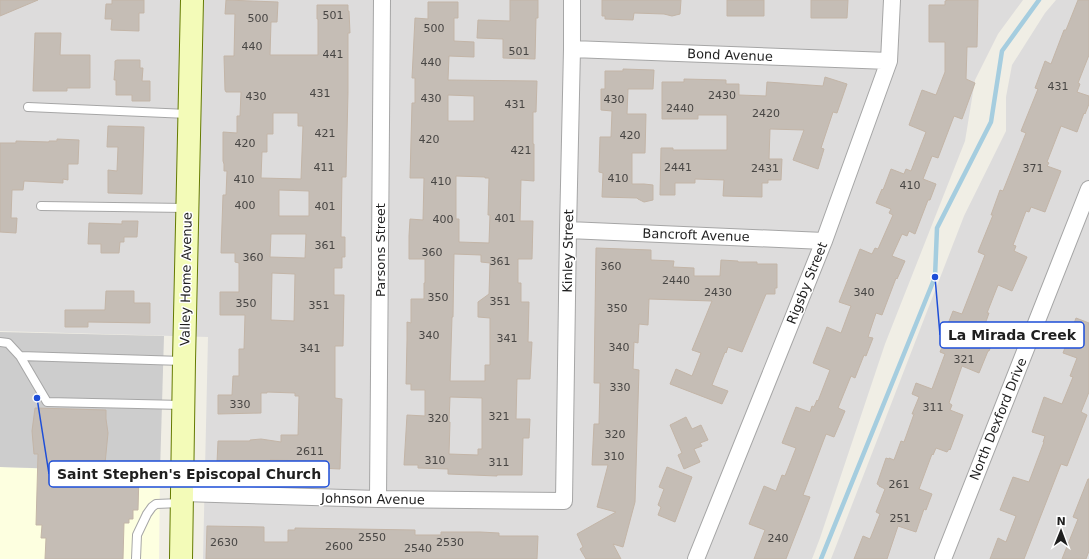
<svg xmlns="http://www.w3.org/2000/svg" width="1089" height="559" font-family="'DejaVu Sans',sans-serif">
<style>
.residential{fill:#dddcdc}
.education{fill:#fdffe0}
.religious{fill:#cdcdcd}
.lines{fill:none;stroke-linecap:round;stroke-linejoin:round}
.stream{stroke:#a5cddf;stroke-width:4.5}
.building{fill:#c5bdb5;stroke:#c3b5a7;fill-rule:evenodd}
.lane-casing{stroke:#a6a6a6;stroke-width:10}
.street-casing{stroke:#a6a6a6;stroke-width:18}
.secondary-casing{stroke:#657b02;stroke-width:24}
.lane{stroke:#fff;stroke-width:8}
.street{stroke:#fff;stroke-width:16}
.secondary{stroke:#f3fbb8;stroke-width:22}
.labels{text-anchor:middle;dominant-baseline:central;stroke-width:3;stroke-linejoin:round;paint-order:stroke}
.number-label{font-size:11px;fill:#484644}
.street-label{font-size:13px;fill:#1f1f1f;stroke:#fff}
.leader{fill:none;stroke:#1d4ed8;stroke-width:1.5}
.callout-dot{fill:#1d4ed8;stroke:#fff;stroke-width:1.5}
.callout{fill:#fff;stroke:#1d4ed8;stroke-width:1.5}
.callout-label{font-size:14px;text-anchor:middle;font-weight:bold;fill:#1f1f1f}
</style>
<rect width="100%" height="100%" fill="#f0eee5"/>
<path class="residential" d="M0,0H1023L998,34L975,80L965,141L885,344L820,538L812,559H203L208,337L0,331Z
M1056,0H1089V559H831L964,216L1006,131V97L1012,65L1045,13Z"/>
<path class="education" d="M0,467L160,473L159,559H0Z"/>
<path class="religious" d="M0,332L164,336L160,472L0,467Z"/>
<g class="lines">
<path class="stream" d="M821,559L935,277L937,228L991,122L1002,51L1039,0"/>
</g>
<path class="building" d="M0,0H38L0,16Z
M112,0H144V13H139V31L111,30L112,19H105L106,4H112Z
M226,0L278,2L277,22H271L270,55H318V19H317V5H348V11H349L350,33H348V92L346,177H342L341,237H345V257H342V268H334V295H344L343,346H335V398L342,399L340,469L320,468V464H306V461L270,460V465H234V463H217L218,441H250V440L261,439L281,442V435H298L299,396H295V393L267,392V393H261V413L218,414V395H232L233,376H239V349H244L245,315H220V292H239V263L235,262V253H221L223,195H226L227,171H224V164L223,161V132L237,133V116H240L241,92H226L225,90L224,56H234L235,14H225ZM273,113H298V126H303L301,179L261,178L262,152H267V134H273ZM279,190L309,191V216H279ZM271,234H306L305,258L270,257ZM272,273L295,274L294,321L271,320Z
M510,0H538V18H536L535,59L503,58V39L477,38L478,20L510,21Z
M602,0H681L680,14L672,16L664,14L634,13L633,20L605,19V16H602Z
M727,0H764V16H727Z
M811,0H848L847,18H811Z
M948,0H978L977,47H967L966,79L975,83L962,119L954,116L938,158L932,156L923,179L936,184L930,200H928L915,234L909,231L907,236L902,234L892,256L905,261L897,279L896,278L882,315L876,313L868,337L873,338L866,356L864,355L855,378L851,376L838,408L845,411L834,437L826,434L803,495L810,497L786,559H754L765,530L749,524L764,486L776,491L782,475L785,476L796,448L782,443L796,407L810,412L812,406L814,407L817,400L818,401L830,370L813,363L827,327L841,333L851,306L839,302L860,249L872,254L875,248L878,249L893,215L889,213L891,209L876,203L882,189L883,190L891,169L904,174L906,169L911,171L926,132L909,125L922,90L936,95L945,72V42H929V5H945V1Z
M1078,0H1089V55L1078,83L1080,84L1077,92L1089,96V104L1085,114L1084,113L1077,132L1061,126L1047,162L1049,163L1047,166L1061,171L1045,212L1031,207L1029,212L1026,211L1013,245L1016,246L1014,251L1027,257L1012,291L998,285L987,313H989L983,330L995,336L989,351H988L979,373L962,366L949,403L952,405L950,410L963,415L950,450L949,449L947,452L936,448L933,455L932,454L919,489L932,494L926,510L924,509L916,532L898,526L887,559H854L863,536L870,539L880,514L876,512L885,489L879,486V485L877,484L886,458L889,459V458L894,460L901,441L904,442L914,414H912L919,397L912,394L916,383L932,389L945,354L940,352L949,330L946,329L953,311L962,314L985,255L978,252L993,215H991L1000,190L1003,191L1026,133L1021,131L1038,89L1035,88L1045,61L1051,64L1064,30H1066Z
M428,2H458V18H454V41L474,42V57L449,56L448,80L537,81L536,112H533V144H534V181L521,180L520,221H533L532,259H518V283H521V302H529L528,342H532L530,379H517L516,419H530L529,438H523L522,475H497V476L448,474V469L418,468V465H404L407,415L425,416V390H411V384H406L407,340V322L411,323V299H424V283H425V259H409V236L410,219L423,220L424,178H410L412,103H415V78H412L415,18L428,19ZM448,95L474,96V121H448ZM456,176L485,177V178H489L488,215H490L489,243L459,242V219H456ZM454,254L481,255V262L490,263L489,294L478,302V317L490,318V365H485V381H450L452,317H453ZM450,397L482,398V449H478V455L449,454L450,422H449Z
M35,33H61L60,55H90V88H67V91H33Z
M117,60H140V68H143L142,81H150V101H132V95H116V80H114L115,68V61Z
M623,69L654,70L653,89H628L627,114H646L645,153H632V184H644L653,185V200L644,202L638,199L637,198L602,197L603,173L599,172L600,137H611L612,111L601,110V89H605V71H623Z
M825,77L847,84L837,113L833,112L821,148L824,149L818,169L793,160L804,130L770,129L769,159H782L781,180H768V183H762V197L723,196L724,180L695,179V183H675V195H660L661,148H673V150H727V115H698V119H662V82H684V79L726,80V84H739V95L766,96L767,82L823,86Z
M108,126L144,127L142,194L108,193V170L117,171L118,147H107Z
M57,139L79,140L78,164H68V180L63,179V183L24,181L23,190H12L11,218H17L16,233L0,232V143H16V141L49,142V141H57Z
M122,221H138L137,237H124V242H120L119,253H101V244H88L89,223L122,224Z
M596,248L651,250V260L674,261L673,267L694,268V276H720L721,260L738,261V262H757V264H777V288H775V294H766L742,352L728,347L726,353L725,352L712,385L728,391L722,404L670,384L676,369L692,376L701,353L692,350L712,301L649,299L648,325L639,324L638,343L634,342L633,369L639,370L635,502L623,547L613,544L621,559H586L580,549L583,547L577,534L616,512L597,507L608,465H592L594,424H599L600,383H594Z
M106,291H134V303H150V323L88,322V327H65V310H105Z
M1076,318L1089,323V392L1081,412L1087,415L1067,466L1061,464L1024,559H990L998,538L1006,542L1016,516L1000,510L1013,477L1029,482L1044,442H1043L1045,436L1032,432L1044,397L1062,404L1073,377L1070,376L1077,358L1063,353Z
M35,408L106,410V419L108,433L104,474H139L138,510H133V519H129V523H124L123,559H45L46,538H41L42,525H36L38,454H34L32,431Z
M686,417L692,429L701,425L708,440L700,443L702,446L694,449L700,462L684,469L678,455L682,453L670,425Z
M667,467L692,477L675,522L658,515L661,507L658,505L664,489L659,487Z
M1088,479H1089V551L1086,559H1062L1078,519L1073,517Z
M207,526L264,527V542H288V530H295V528L415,530V535H441V532H480L499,533V536H538L537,559H206Z"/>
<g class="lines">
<defs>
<path id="lane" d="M28,107L188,114
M41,206L186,208
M0,342L8,343L20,356L47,402L183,405
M20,356L183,361
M136,559L137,535L147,514L152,507L156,504L180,503"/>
<path id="street" d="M572,49L889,61
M568,230L824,241
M183,493L378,499L564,501L568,230L572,49V0
M378,499L382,0
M696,559L824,241L889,61L892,0
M943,559L1089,189"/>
<path id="secondary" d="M181,559L184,361L192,0"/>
</defs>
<use href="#lane" class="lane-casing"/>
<use href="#street" class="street-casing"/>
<use href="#secondary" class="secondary-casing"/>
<use href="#lane" class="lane"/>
<use href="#street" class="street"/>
<use href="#secondary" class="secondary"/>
</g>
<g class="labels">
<g class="number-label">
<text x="333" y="15">501</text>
<text x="258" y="18">500</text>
<text x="434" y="28">500</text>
<text x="252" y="46">440</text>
<text x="519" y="51">501</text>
<text x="333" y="54">441</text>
<text x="431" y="62">440</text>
<text x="1058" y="86">431</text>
<text x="320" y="93">431</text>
<text x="722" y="95">2430</text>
<text x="256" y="96">430</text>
<text x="431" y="98">430</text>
<text x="614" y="99">430</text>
<text x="515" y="104">431</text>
<text x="680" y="108">2440</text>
<text x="766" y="113">2420</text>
<text x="325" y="133">421</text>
<text x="630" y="135">420</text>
<text x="429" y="139">420</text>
<text x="245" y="143">420</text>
<text x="521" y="150">421</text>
<text x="324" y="167">411</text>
<text x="678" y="167">2441</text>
<text x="765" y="168">2431</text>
<text x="1033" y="168">371</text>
<text x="618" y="178">410</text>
<text x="244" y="179">410</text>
<text x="441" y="181">410</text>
<text x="910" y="185">410</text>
<text x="245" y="205">400</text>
<text x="325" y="206">401</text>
<text x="505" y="218">401</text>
<text x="443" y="219">400</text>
<text x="325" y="245">361</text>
<text x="432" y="252">360</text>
<text x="253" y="257">360</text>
<text x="500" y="261">361</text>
<text x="611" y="266">360</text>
<text x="676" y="280">2440</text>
<text x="718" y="292">2430</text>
<text x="864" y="292">340</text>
<text x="438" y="297">350</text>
<text x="500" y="301">351</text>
<text x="246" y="303">350</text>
<text x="319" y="305">351</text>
<text x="617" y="308">350</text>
<text x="429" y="335">340</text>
<text x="507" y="338">341</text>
<text x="619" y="347">340</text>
<text x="310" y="348">341</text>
<text x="964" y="359">321</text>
<text x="620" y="387">330</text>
<text x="240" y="404">330</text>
<text x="933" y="407">311</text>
<text x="499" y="416">321</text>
<text x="438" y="418">320</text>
<text x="615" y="434">320</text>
<text x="310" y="451">2611</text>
<text x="614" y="456">310</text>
<text x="435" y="460">310</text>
<text x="499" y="462">311</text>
<text x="899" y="484">261</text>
<text x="900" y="518">251</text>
<text x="372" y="537">2550</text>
<text x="778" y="538">240</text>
<text x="224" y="542">2630</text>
<text x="450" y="542">2530</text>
<text x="339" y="546">2600</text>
<text x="418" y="548">2540</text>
</g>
<g class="street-label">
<text transform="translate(730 55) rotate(2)">Bond Avenue</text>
<text transform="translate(696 235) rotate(2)">Bancroft Avenue</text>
<text transform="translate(380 250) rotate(-90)">Parsons Street</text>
<text transform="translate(568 251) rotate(-89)">Kinley Street</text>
<text transform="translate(186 279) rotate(-89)">Valley Home Avenue</text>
<text transform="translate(807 283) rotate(-68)">Rigsby Street</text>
<text transform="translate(998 419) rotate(-68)">North Dexford Drive</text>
<text transform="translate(373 499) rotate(1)">Johnson Avenue</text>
</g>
</g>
<path class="leader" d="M935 277L940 335M37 398L49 474"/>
<g class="callout-dot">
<circle cx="935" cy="277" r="4"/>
<circle cx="37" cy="398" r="4"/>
</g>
<g class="callout">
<rect x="940" y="322" width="144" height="26" rx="4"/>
<rect x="49" y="461" width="280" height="26" rx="4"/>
</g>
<g class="callout-label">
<text x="1012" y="340">La Mirada Creek</text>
<text x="189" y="479">Saint Stephen's Episcopal Church</text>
</g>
<g transform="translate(1061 531) rotate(1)" stroke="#ffffff" stroke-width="3" paint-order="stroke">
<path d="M0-3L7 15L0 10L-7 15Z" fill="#1f1f1f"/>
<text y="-6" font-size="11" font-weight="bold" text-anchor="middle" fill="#1f1f1f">N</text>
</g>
</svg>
